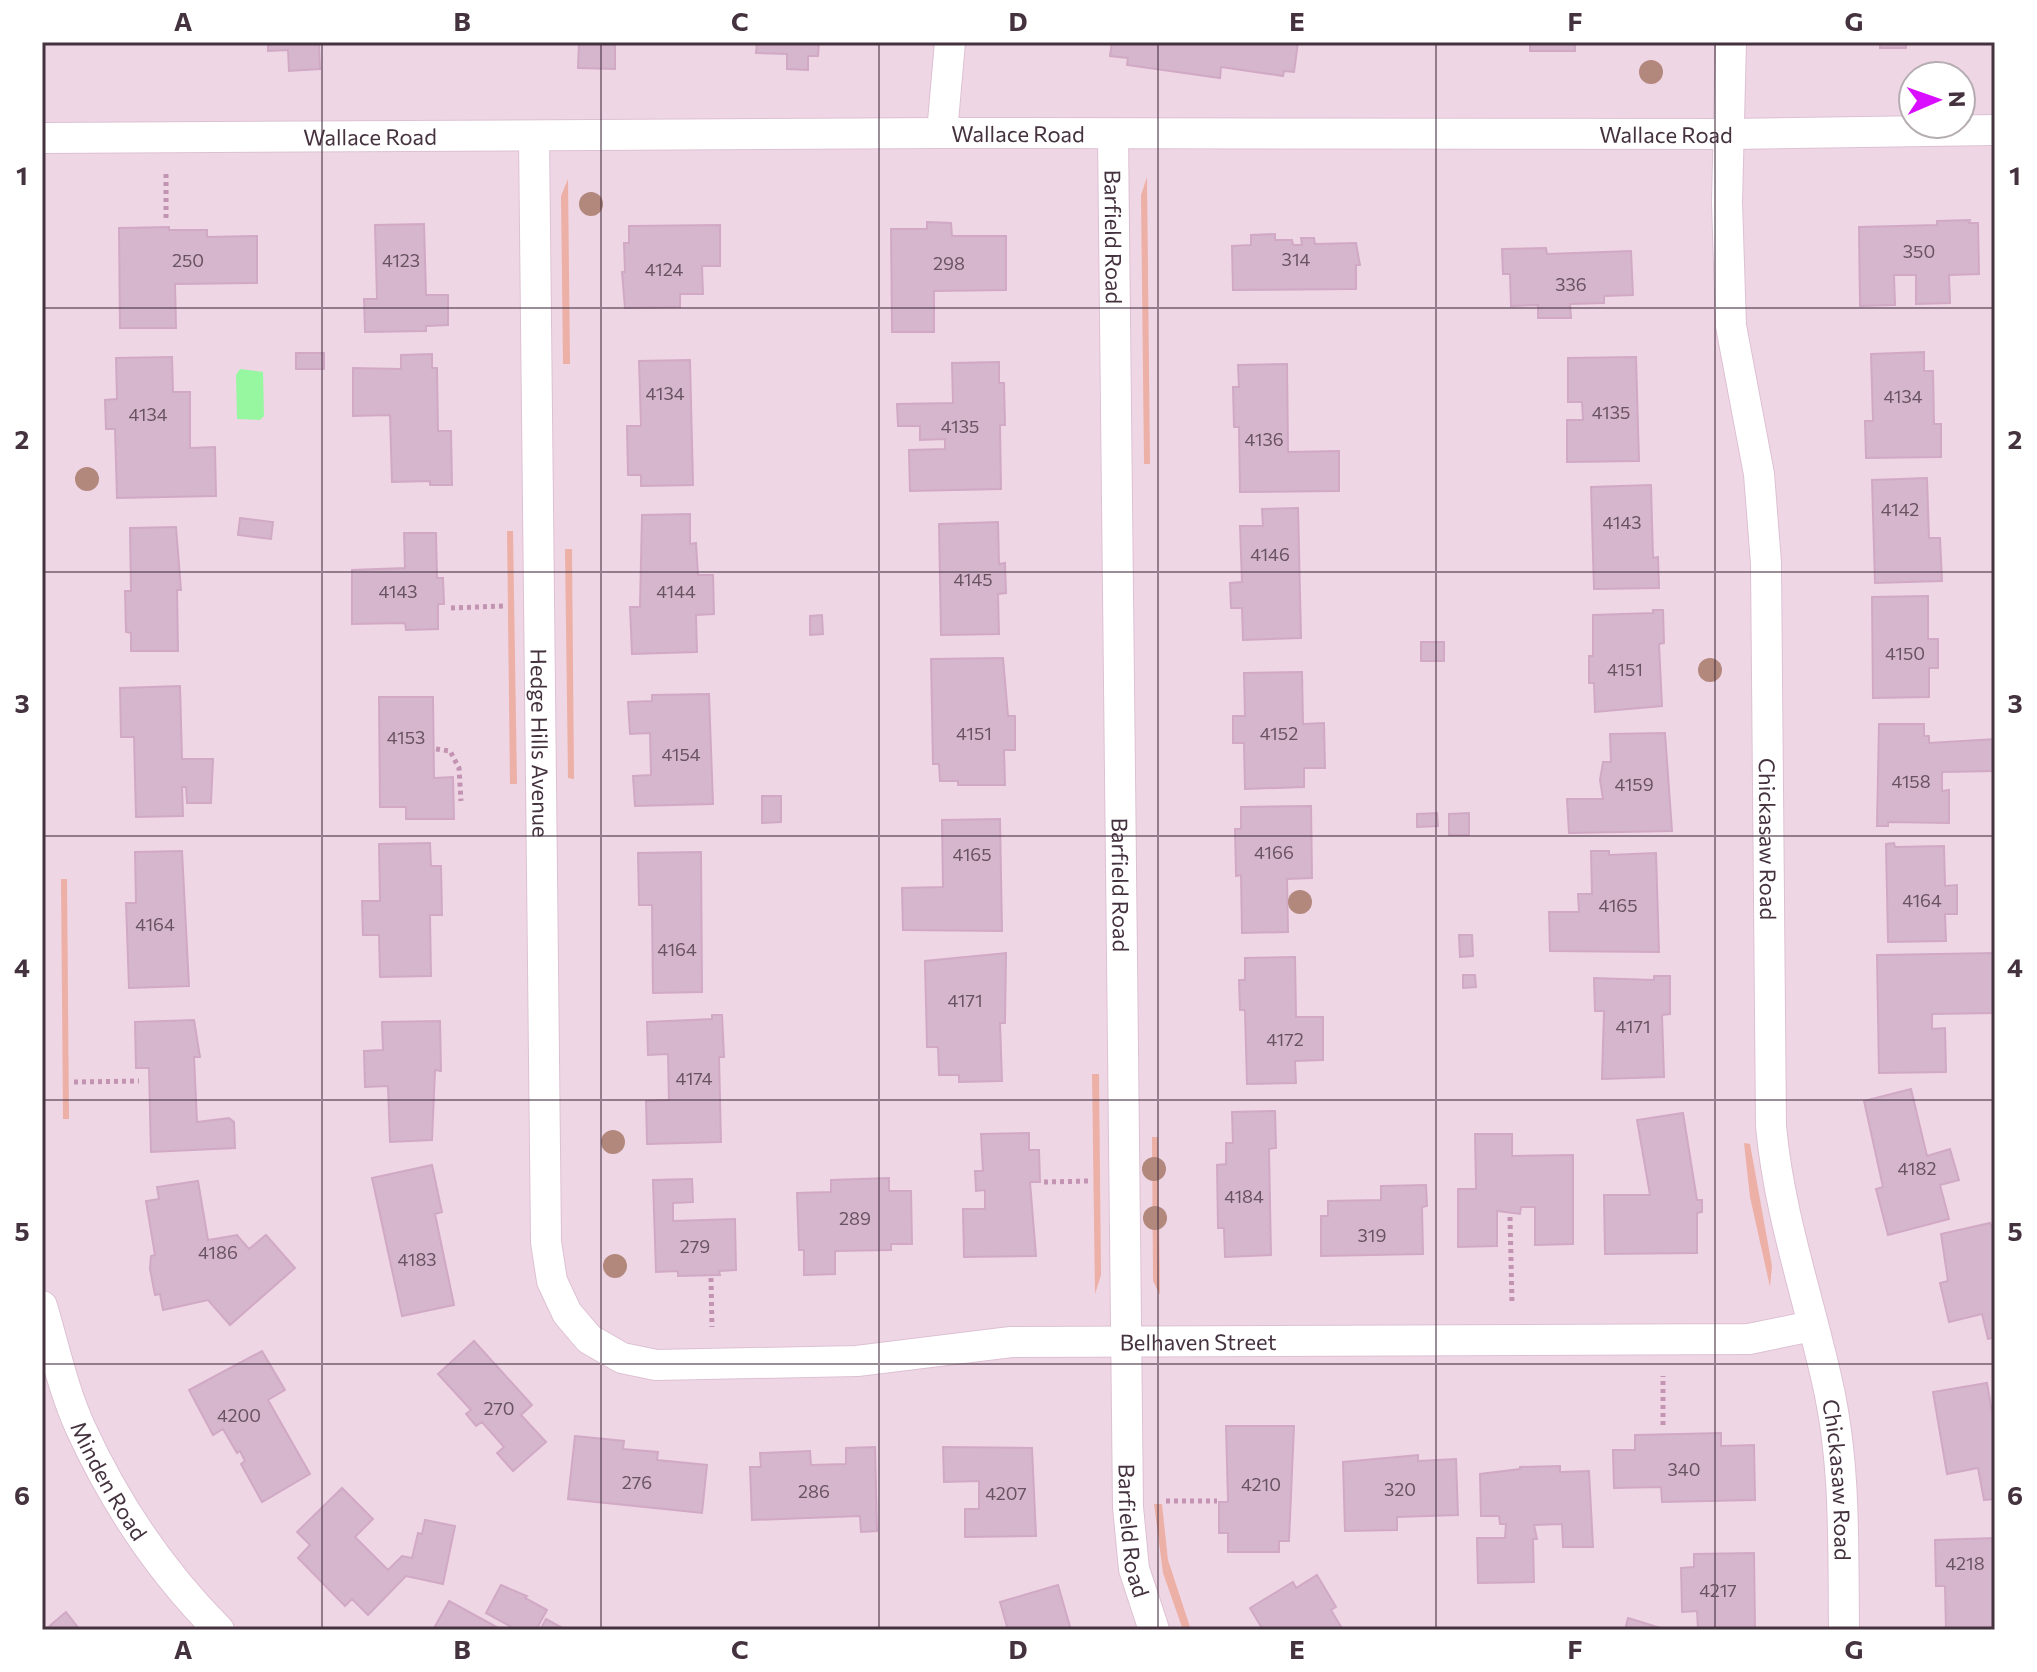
<svg xmlns="http://www.w3.org/2000/svg" width="2037" height="1672" font-family="Commissioner,sans-serif">
<style>
.residential{fill:#efd6e5;fill-rule:evenodd}
.green{fill:#ecb0a6}
.water{fill:#97f7a1}
.building{fill:#d5b6cc;stroke:#d1a9c5;stroke-width:2}
.lines{fill:none;stroke-linecap:round;stroke-linejoin:round}
.minor-casing{stroke:#ddc1d3;stroke-width:32}
.path{stroke:#c294b2;stroke-width:5;stroke-dasharray:4 4;stroke-linecap:butt}
.minor{stroke:#fff;stroke-width:30}
.tree{fill:#b2877c}
.grid{fill:none;stroke:#45323f;stroke-width:2;stroke-opacity:0.55}
.labels{text-anchor:middle;dominant-baseline:central;stroke-width:6;stroke-linejoin:round;paint-order:stroke}
.number-label{font-size:18px;fill:#695362}
.street-label{font-size:22px;fill:#45323f;stroke:#fff}
.neatline{fill:none;stroke:#45323f;stroke-width:3}
.grid-label{font-size:26px;text-anchor:middle;font-weight:bold;fill:#45323f}
</style>
<rect width="100%" height="100%" fill="#f3e2ec"/>
<path class="residential" d="M42,42H1995V1630H42ZM1913,76H1961V124H1913Z"/>
<path class="green" d="M1147,177L1150,464H1144L1141,195Z
M568,179L570,364H563L561,196Z
M507,531H513L517,784H510Z
M565,549H572L574,779L568,778Z
M61,879H67L69,1119H63Z
M1092,1074H1099L1101,1275L1095,1294Z
M1152,1137H1158L1160,1295L1153,1281Z
M1744,1143L1750,1144L1772,1266L1770,1287L1750,1197Z
M1154,1504H1162L1168,1560L1191,1630H1183L1163,1573Z"/>
<path class="water" d="M240,369L263,372L264,416L260,420L237,419L236,375Z"/>
<path class="building" d="M268,42H319L320,69L289,71L288,50L268,51Z
M579,42H615V69L578,68Z
M757,42H819L818,56H808V70L787,69V54L756,53Z
M1112,42H1298L1294,72L1284,71L1283,76L1221,67L1220,78L1127,65L1128,58L1110,56Z
M1530,42H1575V51H1530Z
M1880,42H1974V43H1906V48H1880Z
M1970,220L1969,223H1978L1979,274L1949,275L1950,303L1916,304V275H1894L1895,305L1860,306L1859,227L1937,225V221Z
M927,222L951,223L952,236H1006V290L934,291V332H892L891,229H927Z
M424,224L426,295H448V325L426,326V331L365,332L364,299H377L375,225Z
M720,225V266H702L703,294H680V307L625,308L622,272H625L624,243H629V226Z
M169,227V230H207V237L257,236V283L175,284L176,328H120L119,228Z
M1275,234V240H1292L1293,245H1302L1301,238H1314L1315,244L1356,243L1360,265H1356V289L1233,290L1232,246L1251,245V235Z
M1546,248L1547,254L1631,251L1633,295L1604,296V303L1570,304L1571,318H1538V305L1511,306L1510,274H1503L1502,249Z
M1924,352V371H1933L1934,424H1941V457L1866,458L1865,421H1873L1871,354Z
M296,353H324V369H296Z
M432,354V368H437L438,431H451L452,485H430V481L392,482L390,415L353,416V368L401,369V355Z
M172,357L173,392H190V448L215,447L216,496L117,498L115,429H106L105,400L117,399L116,358Z
M1636,357L1639,461L1567,462V420H1583L1582,402H1568V358Z
M690,360L693,485L641,486V475H628L627,426H641L639,361Z
M999,362V383H1004L1005,425H1000L1001,489L910,491L909,450L945,449V439L920,440V426H898L897,404L953,403L952,363Z
M1287,364L1288,452L1339,451V491L1240,492L1239,427H1234L1233,387H1239L1238,365Z
M1927,478L1929,538H1940L1942,581L1875,583L1872,480Z
M1651,485L1653,558L1658,557L1659,588L1594,589L1591,487Z
M1298,508L1301,638L1243,640L1242,608H1231L1230,583L1242,582L1240,526H1263L1262,509Z
M690,514V544L696,543L698,575H713L714,614L696,615L697,652L632,654L630,607H640L642,515Z
M240,518L273,522L271,539L238,535Z
M998,522L999,564L1005,563L1006,593L998,594L999,634L941,635L939,524Z
M176,527L181,590H177L178,651H131V633L126,632L125,591H131L130,528Z
M404,533H436L437,578H443L444,604H438V629L406,630L405,623L352,624V570L405,568Z
M1928,596V639H1938V668H1929V697L1873,698L1872,597Z
M1653,610H1663L1664,643L1659,644L1662,706L1595,712L1594,683H1589V656H1593V615L1653,613Z
M822,615L823,634L810,635V616Z
M1421,642H1444V661H1421Z
M1003,658L1008,716H1015V750H1004L1005,785H958V781H940L939,764H933L931,659Z
M1302,672L1303,724L1324,723L1325,768H1304V787L1245,789L1244,743H1233V716H1245L1244,673Z
M180,686L182,759H213L211,803H187L186,787H182L183,816L136,817L134,737H121L120,688Z
M709,694L713,804L635,806L633,776L651,775L650,733L630,734L628,702L652,701V695Z
M379,697H433L434,778L453,777L454,819H406V807H380Z
M1879,724H1924V736H1929V743L1995,739V771L1942,772V791L1949,790V823L1888,822V826H1877Z
M1665,733L1672,831L1569,833L1567,799H1603L1600,780L1603,762H1611L1610,734Z
M762,796H781V822L762,823Z
M1311,806L1312,878L1287,879L1288,932L1242,933L1241,875L1236,876L1235,829H1241V807Z
M1437,813L1438,826L1417,827V814Z
M1469,813V835H1449V814Z
M1000,819L1002,931L903,930L902,888L943,887L942,820Z
M430,843L431,866H441L442,915H430L431,976L380,977L379,935H363L362,901H380L379,844Z
M1894,843L1895,847L1944,846L1945,886L1957,885V914H1945L1946,941L1888,942L1886,844Z
M182,851L189,986L129,988L126,903H136L135,852Z
M1591,851H1609V855L1656,853L1659,952L1550,951L1549,912H1579L1578,894H1592Z
M701,852L702,992L653,993L652,905H639L638,853Z
M1459,935H1472L1473,956L1460,957Z
M1006,953L1005,1023H1000L1002,1081L959,1082V1075H939L938,1047H927L925,961Z
M1995,953V1013L1932,1014V1029L1945,1028L1946,1072L1879,1073L1877,955Z
M1295,957L1296,1017H1323V1060L1295,1061L1296,1083L1247,1084L1245,1010H1240L1239,980H1245V958Z
M1463,975H1475L1476,987L1463,988Z
M1654,976H1670V1014L1662,1015L1664,1077L1602,1079L1604,1011H1595L1594,978L1654,980Z
M712,1015H722L724,1057H719L721,1142L647,1144L646,1101L669,1100L668,1054L648,1055L647,1022L712,1019Z
M194,1020L200,1057H194L197,1122L229,1118L234,1122L235,1148L151,1152L149,1068H136L135,1022Z
M440,1021L441,1071L435,1070L432,1140L390,1142L388,1086L365,1087L364,1051L383,1050L382,1022Z
M1911,1089L1927,1156L1950,1149L1959,1180L1940,1185L1949,1219L1888,1235L1876,1189L1883,1187L1864,1101Z
M1275,1111L1276,1148L1269,1149L1271,1255L1225,1257L1224,1228H1218L1217,1165L1226,1164V1143H1233L1232,1112Z
M1683,1113L1697,1200H1702V1212L1697,1213V1253L1605,1254L1604,1195H1650L1637,1120Z
M1029,1133V1150H1039L1040,1182H1030L1036,1256L964,1257L963,1209H985V1190L976,1191L975,1171H983L981,1134Z
M1475,1134H1512V1156L1573,1155V1244L1535,1245V1207H1521L1520,1214L1497,1211V1246L1458,1247V1189H1476Z
M432,1165L442,1212L435,1214L454,1305L402,1316L372,1178Z
M889,1178V1191H911L912,1244H891V1250L835,1251V1274L804,1275V1250H799L797,1193L831,1192V1180Z
M692,1179L693,1202L673,1203V1221L735,1219L736,1270L719,1271L720,1275L678,1276V1271L656,1272L653,1180Z
M198,1181L208,1240L237,1235L249,1249L266,1235L295,1268L230,1325L208,1300L163,1310L160,1294L155,1295L150,1269L151,1256L155,1255L146,1201L159,1199L157,1187Z
M1426,1185L1427,1206L1422,1207L1423,1254L1321,1256V1216H1328V1201L1381,1200V1186Z
M1990,1223L1995,1233V1337L1988,1339L1982,1314L1949,1322L1940,1283L1948,1281L1941,1234Z
M474,1341L532,1405L521,1415L546,1442L513,1471L497,1453L504,1447L482,1422L476,1426L466,1414L471,1410L438,1374Z
M262,1351L285,1390L268,1400L310,1474L262,1502L241,1464L245,1461L240,1451L237,1453L223,1429L213,1435L189,1390Z
M1987,1383L1995,1430V1499L1984,1500L1978,1468L1947,1474L1933,1392Z
M1226,1426H1294L1289,1541H1279V1552H1228V1533H1219V1502H1228Z
M1721,1433V1446L1754,1445L1755,1500L1662,1502L1661,1487L1614,1488L1613,1450H1635V1435Z
M575,1436L624,1441L623,1449L658,1452L657,1460L707,1465L702,1513L568,1499Z
M875,1447L877,1531L861,1532L860,1516L752,1520L750,1467H761L760,1453L810,1451L811,1465L846,1464V1448Z
M943,1447L1032,1448L1036,1536L965,1537V1509H979V1481L944,1482Z
M1418,1455V1461L1456,1459L1458,1515L1397,1517V1530L1345,1531L1343,1462Z
M1560,1466V1472L1589,1471L1593,1547H1563L1562,1524L1534,1525L1537,1539H1533L1534,1582L1478,1583L1477,1538H1505L1506,1524H1500L1499,1516H1481L1480,1474L1520,1469V1467Z
M342,1488L373,1519L355,1537L388,1570L402,1556L412,1558L418,1533L422,1534L425,1520L455,1526L443,1584L406,1576L368,1615L352,1599L345,1606L298,1558L310,1545L297,1532Z
M1995,1538V1630H1946L1945,1586H1936L1935,1540Z
M1754,1553L1755,1630H1698L1697,1611L1682,1612L1681,1568L1694,1567V1554Z
M1317,1575L1336,1607L1331,1610L1343,1630H1263L1250,1608L1293,1582L1296,1588Z
M501,1585L527,1596L525,1598L547,1610L536,1630H517L486,1613Z
M1058,1585L1071,1630H1008L1000,1602Z
M449,1601L502,1630H433Z
M66,1612L80,1630H45Z
M1628,1618L1667,1630H1625Z
M546,1619L566,1630H540Z"/>
<g class="lines">
<defs>
<g id="minor">
<path id="s1" d="M1731,42L1727,202L1731,326L1759,474L1766,563L1771,1126C1779,1214 1808,1296 1827,1381C1846,1463 1843,1547 1844,1630"/>
<path d="M942,133L950,42"/>
<path id="s2" d="M1113,135L1128,1507L1134,1569L1154,1630"/>
<path id="s3" d="M534,137L546,1242L552,1281L567,1313L589,1339L622,1358L656,1365L857,1361L1011,1342L1749,1339L1812,1326"/>
<path id="s4" d="M42,138L942,133L1729,134L1995,130"/>
<path id="s5" d="M42,1306C54,1346 63,1390 81,1429C115,1503 161,1572 219,1630"/>
</g>
</defs>
<use href="#minor" class="minor-casing"/>
<path class="path" d="M166,174V220
M451,608L503,606
M436,749L450,751L459,768L461,801
M74,1082L139,1081
M1044,1182L1089,1181
M1510,1217L1512,1303
M711,1278L712,1327
M1663,1425V1376
M1166,1501H1217"/>
<use href="#minor" class="minor"/>
</g>
<g class="tree">
<circle cx="1651" cy="72" r="12"/>
<circle cx="591" cy="204" r="12"/>
<circle cx="87" cy="479" r="12"/>
<circle cx="1710" cy="670" r="12"/>
<circle cx="1300" cy="902" r="12"/>
<circle cx="613" cy="1142" r="12"/>
<circle cx="1154" cy="1169" r="12"/>
<circle cx="1155" cy="1218" r="12"/>
<circle cx="615" cy="1266" r="12"/>
</g>
<path class="grid" d="M322,42V1630M601,42V1630M879,42V1630M1158,42V1630M1436,42V1630M1715,42V1630M42,308H1995M42,572H1995M42,836H1995M42,1100H1995M42,1364H1995"/>
<g class="labels">
<g class="number-label">
<text x="1919" y="251">350</text>
<text x="1296" y="259">314</text>
<text x="188" y="260">250</text>
<text x="401" y="260">4123</text>
<text x="949" y="263">298</text>
<text x="664" y="269">4124</text>
<text x="1571" y="284">336</text>
<text x="665" y="393">4134</text>
<text x="1903" y="396">4134</text>
<text x="1611" y="412">4135</text>
<text x="148" y="414">4134</text>
<text x="960" y="426">4135</text>
<text x="1264" y="439">4136</text>
<text x="1900" y="509">4142</text>
<text x="1622" y="522">4143</text>
<text x="1270" y="554">4146</text>
<text x="973" y="579">4145</text>
<text x="398" y="591">4143</text>
<text x="676" y="591">4144</text>
<text x="1905" y="653">4150</text>
<text x="1625" y="669">4151</text>
<text x="974" y="733">4151</text>
<text x="1279" y="733">4152</text>
<text x="406" y="737">4153</text>
<text x="681" y="754">4154</text>
<text x="1911" y="781">4158</text>
<text x="1634" y="784">4159</text>
<text x="1274" y="852">4166</text>
<text x="972" y="854">4165</text>
<text x="1922" y="900">4164</text>
<text x="1618" y="905">4165</text>
<text x="155" y="924">4164</text>
<text x="677" y="949">4164</text>
<text x="965" y="1000">4171</text>
<text x="1633" y="1026">4171</text>
<text x="1285" y="1039">4172</text>
<text x="694" y="1078">4174</text>
<text x="1917" y="1168">4182</text>
<text x="1244" y="1196">4184</text>
<text x="855" y="1218">289</text>
<text x="1372" y="1235">319</text>
<text x="695" y="1246">279</text>
<text x="218" y="1252">4186</text>
<text x="417" y="1259">4183</text>
<text x="499" y="1408">270</text>
<text x="239" y="1415">4200</text>
<text x="1684" y="1469">340</text>
<text x="637" y="1482">276</text>
<text x="1261" y="1484">4210</text>
<text x="1400" y="1489">320</text>
<text x="814" y="1491">286</text>
<text x="1006" y="1493">4207</text>
<text x="1965" y="1563">4218</text>
<text x="1718" y="1590">4217</text>
</g>
<g class="street-label">
<text stroke="none"><textPath href="#s4" startOffset="976">Wallace Road</textPath></text>
<text stroke="none"><textPath href="#s4" startOffset="1624">Wallace Road</textPath></text>
<text stroke="none"><textPath href="#s4" startOffset="328">Wallace Road</textPath></text>
<text stroke="none"><textPath href="#s2" startOffset="102">Barfield Road</textPath></text>
<text stroke="none"><textPath href="#s3" startOffset="606">Hedge Hills Avenue</textPath></text>
<text stroke="none"><textPath href="#s1" startOffset="800">Chickasaw Road</textPath></text>
<text stroke="none"><textPath href="#s2" startOffset="750">Barfield Road</textPath></text>
<text stroke="none"><textPath href="#s3" startOffset="1830">Belhaven Street</textPath></text>
<text stroke="none"><textPath href="#s5" startOffset="188">Minden Road</textPath></text>
<text stroke="none"><textPath href="#s1" startOffset="1448">Chickasaw Road</textPath></text>
<text stroke="none"><textPath href="#s2" startOffset="1396">Barfield Road</textPath></text>
</g>
</g>
<rect width="2037" height="1672" fill="none" stroke="#ffffff" stroke-width="88"/>
<g transform="translate(1937 100) rotate(88)"><circle r="38" fill="#ffffff" stroke="#b5adb2" stroke-width="2"/>
<path d="M0-6L14 30L0 20L-14 30Z" fill="#d90dff"/>
<text y="-12" font-size="22" font-weight="bold" text-anchor="middle" fill="#45323f">N</text>
</g>
<rect x="44" y="44" width="1949" height="1584" class="neatline"/>
<g class="grid-label">
<text x="183" y="31">A</text>
<text x="462" y="31">B</text>
<text x="740" y="31">C</text>
<text x="1018" y="31">D</text>
<text x="1297" y="31">E</text>
<text x="1575" y="31">F</text>
<text x="1854" y="31">G</text>
<text x="22" y="185">1</text>
<text x="2015" y="185">1</text>
<text x="22" y="449">2</text>
<text x="2015" y="449">2</text>
<text x="22" y="713">3</text>
<text x="2015" y="713">3</text>
<text x="22" y="977">4</text>
<text x="2015" y="977">4</text>
<text x="22" y="1241">5</text>
<text x="2015" y="1241">5</text>
<text x="22" y="1505">6</text>
<text x="2015" y="1505">6</text>
<text x="183" y="1659">A</text>
<text x="462" y="1659">B</text>
<text x="740" y="1659">C</text>
<text x="1018" y="1659">D</text>
<text x="1297" y="1659">E</text>
<text x="1575" y="1659">F</text>
<text x="1854" y="1659">G</text>
</g>
</svg>
